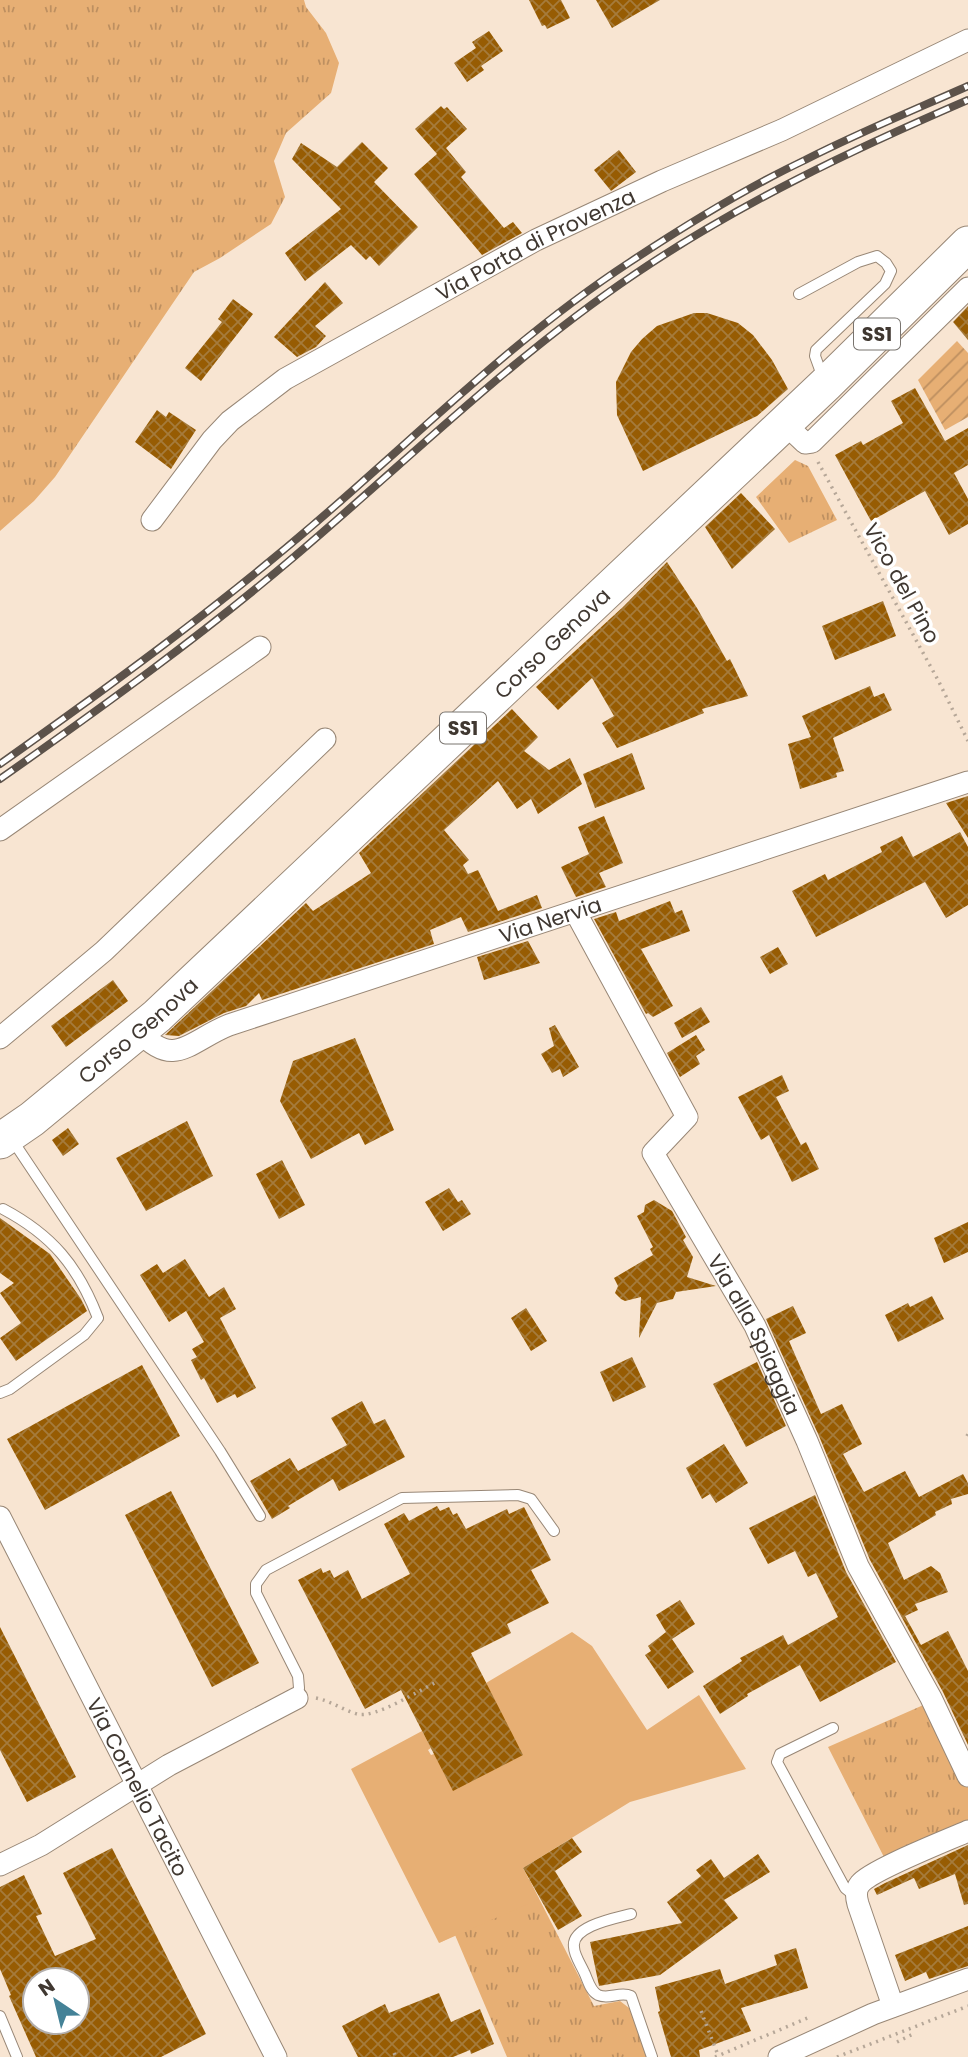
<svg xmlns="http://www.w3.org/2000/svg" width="968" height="2057" font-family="Poppins,sans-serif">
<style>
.grass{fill:url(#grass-tufts)}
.garden{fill:url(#garden-furrows)}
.pitch{fill:#e7af74}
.building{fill:url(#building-cross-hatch);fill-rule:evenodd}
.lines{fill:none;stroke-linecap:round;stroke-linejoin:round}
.service-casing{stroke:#988776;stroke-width:12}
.minor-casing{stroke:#988776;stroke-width:23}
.primary-casing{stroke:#988776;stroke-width:37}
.path{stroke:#b6a798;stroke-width:3.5;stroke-dasharray:2 5;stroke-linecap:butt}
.service{stroke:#fff;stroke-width:10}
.minor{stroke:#fff;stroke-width:21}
.primary{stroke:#fff;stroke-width:35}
.rail-casing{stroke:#5c524a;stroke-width:8}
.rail{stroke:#fff;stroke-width:5;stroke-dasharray:16;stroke-linecap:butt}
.labels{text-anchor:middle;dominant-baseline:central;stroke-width:7;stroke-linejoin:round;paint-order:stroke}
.shield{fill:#fff;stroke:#79746f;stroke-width:2}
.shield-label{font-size:19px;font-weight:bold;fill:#403831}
.street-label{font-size:21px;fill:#403831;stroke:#fff}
</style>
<defs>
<pattern id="grass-tufts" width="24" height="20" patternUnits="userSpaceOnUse" patternTransform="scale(1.75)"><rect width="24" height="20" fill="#e7af74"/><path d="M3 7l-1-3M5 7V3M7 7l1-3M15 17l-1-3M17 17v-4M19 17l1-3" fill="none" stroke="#bd8f60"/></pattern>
<pattern id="garden-furrows" width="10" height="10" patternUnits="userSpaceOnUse" patternTransform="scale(1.75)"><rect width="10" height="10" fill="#e7af74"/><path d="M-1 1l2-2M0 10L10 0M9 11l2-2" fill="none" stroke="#bd8f60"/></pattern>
<pattern id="building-cross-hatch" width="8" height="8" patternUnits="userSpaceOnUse" patternTransform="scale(1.75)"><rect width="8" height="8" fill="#975c03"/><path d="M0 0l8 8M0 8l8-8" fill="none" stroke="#a57b3c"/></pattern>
</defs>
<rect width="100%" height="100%" fill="#f8e5d2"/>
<path class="grass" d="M0,0H304L306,7L326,33L339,63L331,93L286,133L274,161L285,197L271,224L220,258L194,272L55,477L34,501L0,531Z
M795,460L808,466L837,520L789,543L756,497Z
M928,1703L968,1788V1827L887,1863L828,1747Z
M529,1879L594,2006L620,2001L633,2011L648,2057H507L455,1935L439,1943Z"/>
<path class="garden" d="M957,341L968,353V417L945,430L918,380Z"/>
<path class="pitch" d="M572,1632L592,1646L647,1730L699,1695L746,1769L630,1802L523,1868L539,1899L439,1943L351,1769L422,1731L431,1748L428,1750L431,1755L434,1754L486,1683Z"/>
<path class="building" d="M529,0H561L570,18L547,29L545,25L542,26Z
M596,0H660L612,28Z
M489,31L503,51L481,66L484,70L467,82L454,63L476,48L472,42Z
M441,106L444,109L447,107L467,129L446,148L466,172L461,177L504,228L513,222L522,233L482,255L414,174L437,154L415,129Z
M362,142L388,168L374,182L418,227L379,266L370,256L366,260L351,245L305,281L285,253L341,209L292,159L301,143L337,167Z
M619,150L636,172L611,191L594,170Z
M325,282L343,303L315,326L326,336L316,347L297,357L274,337Z
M233,299L253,314L201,381L185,368L222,322L218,319Z
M968,306V340L953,322Z
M694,313H707L738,323L753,335L772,360L788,389L757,416L643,471L617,415L616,382L631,352L642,339L657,326Z
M915,388L945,441L968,428V465L954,473L968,499V524L949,535L925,491L871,521L835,455L861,441L863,445L903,423L891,401Z
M157,410L166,417L169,412L196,430L171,469L135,442Z
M741,493L775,529L732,569L705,527Z
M667,562L697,608L727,661L730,659L748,696L702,709L704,713L617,748L602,723L614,716L592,678L558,710L536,687L624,606Z
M883,601L896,636L835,660L822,626Z
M870,686L874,697L884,693L892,710L833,738L844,771L836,773L837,777L800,789L788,744L811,737L802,716Z
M512,709L538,737L524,751L549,770L570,758L582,784L538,814L531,799L517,809L498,781L444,830L469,860L463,865L468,874L478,870L498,911L537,895L542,908L468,932L461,917L430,930L434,944L262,1000L259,993L246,1006L224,1013L179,1036L165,1035L306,903L313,911L371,873L359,853Z
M632,753L645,789L595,808L583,774Z
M968,796V838L946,803Z
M604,816L623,863L599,873L606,887L576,897L561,867L589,854L578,827Z
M960,832L968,847V905L946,918L925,882L816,937L792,891L825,874L828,880L882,852L880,847L902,836L913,857Z
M670,901L675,913L682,910L690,931L641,949L673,1006L653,1017L648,1013L646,1014L594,919L616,912L619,921Z
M528,941L540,963L484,980L477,957Z
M778,947L788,964L770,974L760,957Z
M113,980L128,1001L66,1047L51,1026Z
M701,1007L710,1022L682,1038L674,1023Z
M555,1025L579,1067L563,1077L560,1069L552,1073L541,1054L554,1046L549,1028Z
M696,1035L705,1050L696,1056L700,1064L680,1077L667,1053Z
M355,1038L394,1130L365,1145L359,1133L311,1159L280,1101L293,1061Z
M782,1075L789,1091L776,1097L801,1145L806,1142L819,1169L792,1182L769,1135L761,1140L738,1097Z
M187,1121L213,1176L146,1211L116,1158Z
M68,1128L79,1144L63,1156L52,1140Z
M282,1160L305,1205L279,1219L256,1174Z
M449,1188L458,1202L462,1200L471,1214L443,1231L425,1202Z
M654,1200L672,1211L686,1237L683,1240L693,1257L687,1277L716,1286L676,1292L673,1299L657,1303L639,1338L641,1297L625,1301L621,1299L615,1293L618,1286L614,1278L653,1255L650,1249L653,1247L637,1216L644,1212L645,1205Z
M0,1218L50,1254L81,1299L87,1311L16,1361L0,1338L21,1323L0,1293L14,1283L0,1273Z
M968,1222V1252L944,1263L934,1238Z
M185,1259L209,1297L224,1287L236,1309L220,1318L256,1388L237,1398L235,1394L217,1403L204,1378L201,1380L191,1360L197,1357L192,1349L204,1342L186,1311L169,1322L140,1275L157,1264L163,1273Z
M932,1296L944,1319L898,1342L885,1315L908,1303L910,1307Z
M793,1306L806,1333L789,1341L821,1414L842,1404L862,1444L843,1454L864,1492L905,1471L919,1497L963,1474L968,1483V1494L951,1499L952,1504L935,1512L936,1515L888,1543L904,1580L931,1566L940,1573L948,1592L915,1604L918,1610L905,1616L921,1645L948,1631L968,1671V1745L943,1692L870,1560L819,1436L766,1319Z
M526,1308L547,1341L531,1351L511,1318Z
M632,1357L646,1387L613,1402L600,1372Z
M757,1362L786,1426L746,1447L713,1384Z
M142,1365L180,1436L45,1510L7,1439Z
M362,1401L374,1424L385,1419L405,1457L339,1491L333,1479L288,1506L290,1508L272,1519L250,1481L290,1458L298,1471L347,1445L331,1418Z
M724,1444L748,1483L716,1503L710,1494L702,1499L686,1468Z
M171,1491L259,1663L212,1687L125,1515Z
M815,1495L846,1572L896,1662L820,1702L800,1665L747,1694L748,1696L720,1714L703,1686L742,1661L740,1658L783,1635L788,1645L838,1617L816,1573L808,1577L795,1551L768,1564L749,1528Z
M437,1506L440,1511L449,1507L453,1515L457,1513L466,1529L507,1509L509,1514L524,1507L551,1560L531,1570L549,1603L507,1624L511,1633L471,1653L523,1755L453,1791L401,1690L365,1709L298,1580L321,1568L323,1573L330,1570L334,1578L348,1570L362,1599L410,1574L384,1524L404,1513L409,1521Z
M680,1600L695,1624L672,1639L694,1672L668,1689L645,1655L651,1651L648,1646L666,1632L656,1615Z
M0,1627L76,1777L27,1802L0,1750Z
M572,1838L582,1852L555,1871L582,1916L558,1930L523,1868Z
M968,1845V1904L964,1905L955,1874L919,1889L914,1878L877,1895L874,1889L885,1883Z
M112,1848L206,2034L161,2057H36L9,1996L11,1995L0,1969V1887L24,1875L42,1914L36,1916L55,1956L96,1939L63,1873ZM35,1980H77V2022H35Z
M758,1854L770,1872L724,1900L738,1918L660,1975L599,1986L590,1942L682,1923L667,1902L701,1876L696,1870L711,1859L724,1878Z
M968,1926V1966L929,1979L926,1972L905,1981L895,1955Z
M796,1948L808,1988L741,2008L751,2031L699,2050L700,2057H671L658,2012L660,2011L655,1987L720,1969L725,1984L777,1965L774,1955Z
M439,1993L451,2022L480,2009L494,2044L471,2054L470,2050L453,2057H358L342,2026L385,2004L389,2013Z"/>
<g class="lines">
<defs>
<path id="service" d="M799,294L858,262L877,256L886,263L891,271L885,284L816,350L815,356L823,378
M11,1138L220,1451L260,1516
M0,1393L10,1389L84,1335L98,1318C78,1266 52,1235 3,1209
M297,1698L299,1688L298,1676L256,1593V1584L266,1570L402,1498L518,1495L531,1499L554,1531
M833,1728L780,1754L777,1762L845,1888L855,1896
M631,1914C616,1918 571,1926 574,1947C574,1955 581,1965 584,1972C588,1980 590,1991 598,1995C609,2000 620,1991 631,1996L652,2057
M0,2016L17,2057"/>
<g id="minor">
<path d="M784,423L805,443L812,442L968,288"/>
<path id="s1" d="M152,520L212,440L230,421L285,379L536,240L662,181L782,130L968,40"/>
<path d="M0,830L260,647"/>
<path id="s2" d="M576,913L687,1117L653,1153L755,1326L807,1441L858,1566L931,1698L968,1776"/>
<path id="s3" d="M140,1032C174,1070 191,1040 229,1025L968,782"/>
<path d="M0,1038L104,951L325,739"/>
<path id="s4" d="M0,1517L276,2057"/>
<path d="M0,1865L41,1845L169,1765L297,1698"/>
<path d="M893,2006L858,1904C856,1897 855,1890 860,1884C871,1870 948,1840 968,1831"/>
<path d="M779,2057L873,2014L968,1979"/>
</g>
<g id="primary">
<path id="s5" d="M0,1141L32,1119L157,1016L826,384L968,244"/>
</g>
</defs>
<use href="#service" class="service-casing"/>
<use href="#minor" class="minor-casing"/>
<use href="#primary" class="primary-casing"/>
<path class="path" d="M818,462L938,680L968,741
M967,1436L968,1434
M316,1698C331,1701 343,1710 357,1714C375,1719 419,1690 437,1682
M701,2011L718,2055
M897,2042L913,2034
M394,2053L396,2057
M715,2057L810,2017
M837,2057L968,2006"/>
<use href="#service" class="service"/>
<use href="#minor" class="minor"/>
<use href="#primary" class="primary"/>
<defs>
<path id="rail" d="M0,764C107,688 213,611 313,525C417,436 515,337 630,262C686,225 744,189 805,160C858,133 914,110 968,86
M0,779C101,708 201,636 295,556C407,461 513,356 635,274C740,203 852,150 968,100"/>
</defs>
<use href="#rail" class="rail-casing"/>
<use href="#rail" class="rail"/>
</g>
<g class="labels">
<g class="shield">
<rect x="854" y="318.5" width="46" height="31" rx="5"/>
<rect x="440" y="712.5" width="46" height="31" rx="5"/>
</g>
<g class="shield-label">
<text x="877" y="334">SS1</text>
<text x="463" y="728">SS1</text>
</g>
<g class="street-label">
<text stroke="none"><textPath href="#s1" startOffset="480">Via Porta di Provenza</textPath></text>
<text transform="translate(902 583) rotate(61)">Vico del Pino</text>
<text stroke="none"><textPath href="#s5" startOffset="744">Corso Genova</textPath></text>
<text stroke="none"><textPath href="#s3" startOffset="439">Via Nervia</textPath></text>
<text stroke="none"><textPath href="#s5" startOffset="177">Corso Genova</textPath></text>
<text stroke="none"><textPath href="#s2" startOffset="490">Via alla Spiaggia</textPath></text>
<text stroke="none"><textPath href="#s4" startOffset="303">Via Cornelio Tacito</textPath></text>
</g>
</g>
<g transform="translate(56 2001) rotate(325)"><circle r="33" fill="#ffffff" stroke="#b3afad" stroke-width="2"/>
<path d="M0-5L12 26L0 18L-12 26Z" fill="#448297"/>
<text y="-10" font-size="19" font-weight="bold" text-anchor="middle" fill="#403831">N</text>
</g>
</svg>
